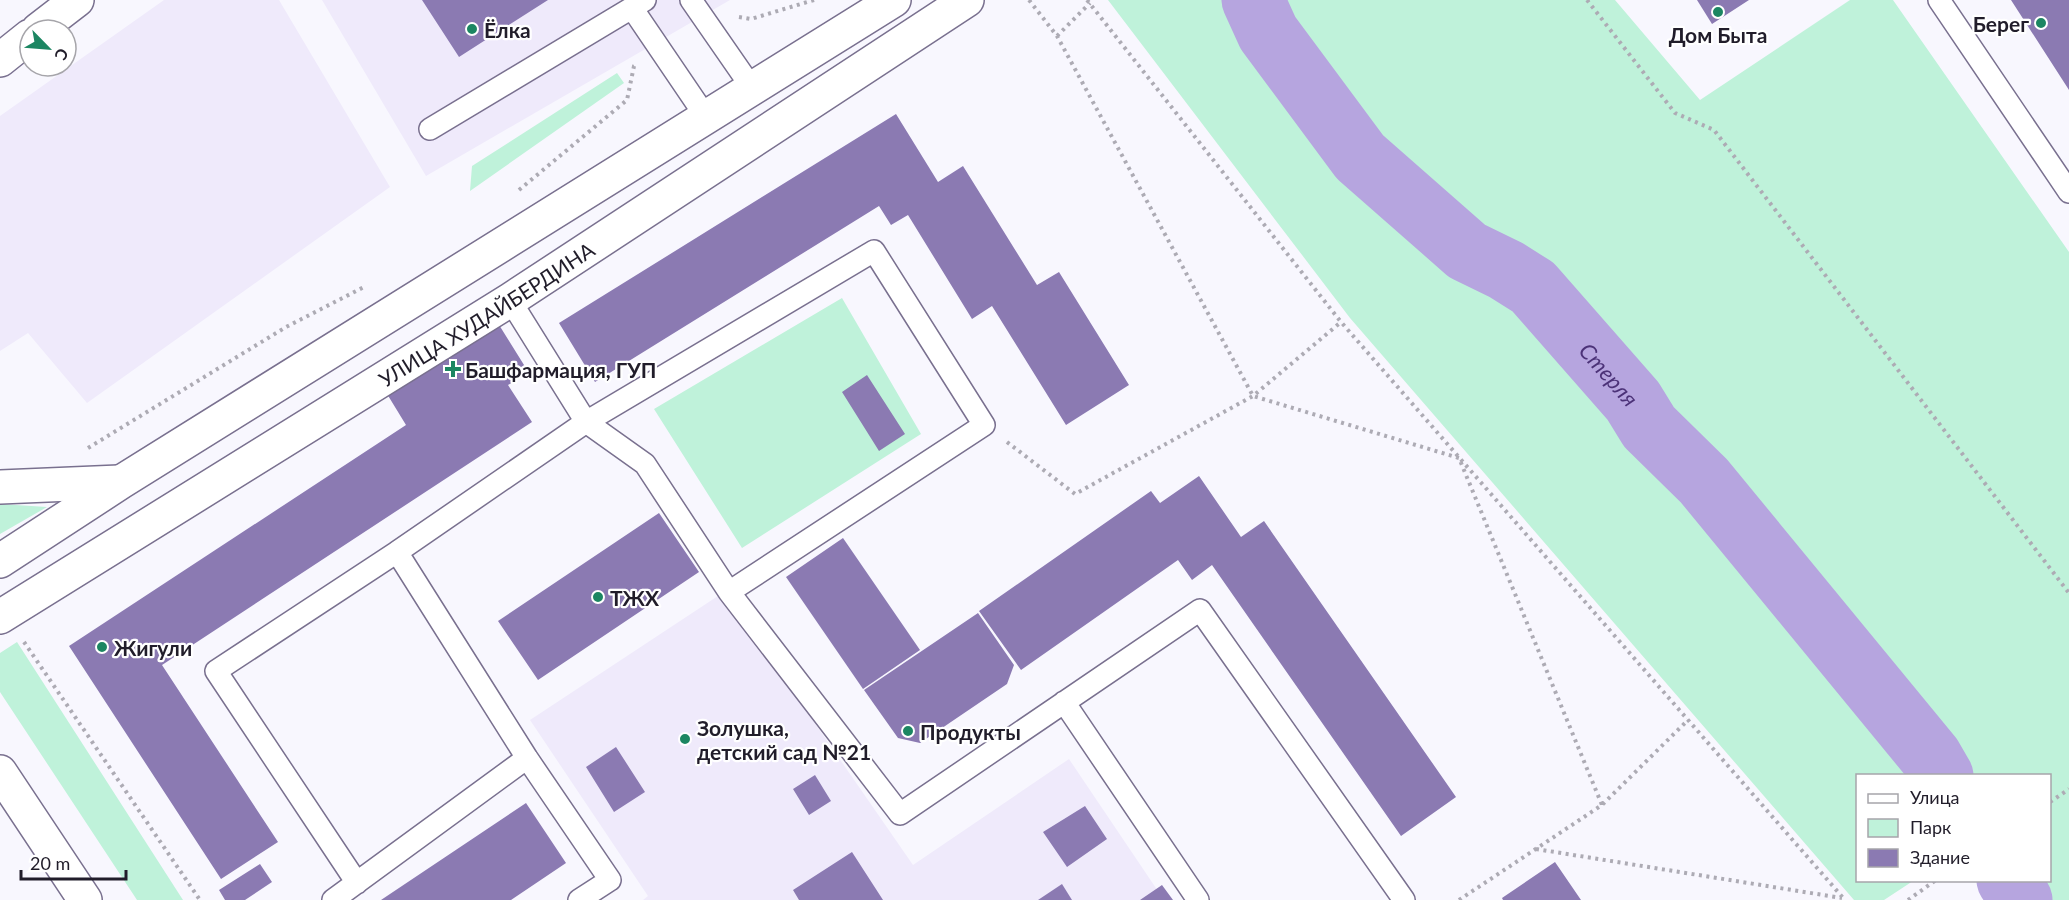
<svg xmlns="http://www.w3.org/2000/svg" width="2069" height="900" font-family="Lato,sans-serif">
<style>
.built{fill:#efeafb}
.green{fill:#bff2da}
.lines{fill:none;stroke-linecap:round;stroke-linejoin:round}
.river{stroke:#b6a5df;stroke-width:63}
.building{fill:#8b7ab2}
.lane-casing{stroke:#79708f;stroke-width:24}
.street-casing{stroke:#79708f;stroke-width:36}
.secondary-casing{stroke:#79708f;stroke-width:36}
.primary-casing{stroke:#79708f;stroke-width:36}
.path{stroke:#adabb4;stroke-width:4;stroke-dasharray:3 4.5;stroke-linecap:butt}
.lane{stroke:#fff;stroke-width:21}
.street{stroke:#fff;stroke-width:33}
.secondary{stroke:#fff;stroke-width:33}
.primary{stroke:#fff;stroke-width:33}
.poi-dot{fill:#1c8662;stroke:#fff;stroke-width:2}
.labels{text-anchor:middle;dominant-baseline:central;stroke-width:4.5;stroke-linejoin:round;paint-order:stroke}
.poi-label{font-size:21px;font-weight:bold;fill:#211d2a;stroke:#fff;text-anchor:start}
.street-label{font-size:21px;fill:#211d2a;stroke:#fff}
.water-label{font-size:22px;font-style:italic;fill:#4c3278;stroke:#fff}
</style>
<rect width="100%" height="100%" fill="#f8f7fe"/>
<path class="built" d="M164,0H279L390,187L87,403L28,333L0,351V116Z
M322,0H730L426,176Z
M724,592L913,865L1069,759L1164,900H643L648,896L530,720Z"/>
<path class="green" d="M1108,0H1235L1256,37L1347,166L1455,264L1522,297L1617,411L1631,436L1688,493L1916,775L1858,776V880L1913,881L1884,900H1854L1350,318Z
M1263,0H1615L1700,100L1850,0H1893L2069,252V900H2041L2028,881L2050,880V776L1960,775L1942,747L1742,498L1546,275L1472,241L1364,151L1276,28Z
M617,73L624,83L470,191L472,166Z
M842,298L921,434L742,548L654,409Z
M0,504L47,507L0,534Z
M17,642L183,900H137L0,692V653Z"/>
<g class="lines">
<g class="river">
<path id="s1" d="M1253,0L1268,33L1360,157L1467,251L1506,270L1533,287L1633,401L1649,427L1704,481L1931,757L1942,776"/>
<path d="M2008,880L2021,900"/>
</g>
</g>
<path class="building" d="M422,0H548L459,57Z
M1697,0H1749L1712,24Z
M2011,0H2069V90Z
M896,114L938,182L963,166L1037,285L1059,272L1129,385L1066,425L992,306L972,319L908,215L891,225L879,206L595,382L559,323Z
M496,320L529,373L508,385L532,422L162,665L278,842L221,879L69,646L406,425L384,389Z
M867,375L905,434L879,451L842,392Z
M1199,476L1241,537L1264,521L1456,797L1401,836L1212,565L1192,580L1178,560L1021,670L979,611L1151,491L1160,503Z
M659,513L699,572L538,680L498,621Z
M843,538L920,650L863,689L786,577Z
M978,613L1014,665L1007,684L920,743L898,738L864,690Z
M616,747L645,792L614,812L586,767Z
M815,775L831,801L809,815L793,789Z
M526,803L566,863L511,900H381Z
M1085,806L1107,839L1067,867L1043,832Z
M852,852L883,900H799L793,890Z
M1555,862L1581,900H1503L1502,898Z
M260,864L272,882L245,900H225L219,890Z
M1062,884L1072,900H1038Z
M1162,885L1173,900H1140Z"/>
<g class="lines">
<defs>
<path id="lane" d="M691,0L752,88
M1939,0L2069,192
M632,8L706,117
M430,129L645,0
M510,300L586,422L645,464L729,592L900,814L1200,610L1404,900
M397,552L586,422L874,251L984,425L729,592
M1064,702L1198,900
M357,883L216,671L397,552L527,758L610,880L579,900
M333,900L527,758"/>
<path id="street" d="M38,30L77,0
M0,60L30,36"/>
<path id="secondary" d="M0,772L85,900"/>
<g id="primary">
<path d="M0,487L119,482"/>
<path d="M0,561L121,482L894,0"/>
<path id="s2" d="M0,617L510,300L967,0"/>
</g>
</defs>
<use href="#lane" class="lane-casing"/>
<use href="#street" class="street-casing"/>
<use href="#secondary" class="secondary-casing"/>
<use href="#primary" class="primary-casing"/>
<path class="path" d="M1029,0L1057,36L1253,396L1459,458L1602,805
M1087,0L1341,322L1845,900
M1587,0L1675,113L1714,130L2069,593
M739,17L751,19L814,0
M1057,36L1090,3
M519,190L627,100L634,66L637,64
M1007,442L1075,494L1253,396L1341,322
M88,448L286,327L364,287
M24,642L200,900
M2050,802L2069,789
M1536,849L1842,898
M1459,900L1602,805L1688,720
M1908,900L1936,880"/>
<use href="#lane" class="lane"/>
<use href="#street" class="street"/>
<use href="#secondary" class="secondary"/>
<use href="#primary" class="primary"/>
</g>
<g class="poi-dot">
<circle cx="1718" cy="12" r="6"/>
<circle cx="2041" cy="23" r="6"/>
<circle cx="472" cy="29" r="6"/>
<path d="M450 360h6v6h6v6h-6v6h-6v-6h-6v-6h6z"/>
<circle cx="598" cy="597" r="6"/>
<circle cx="102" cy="647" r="6"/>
<circle cx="908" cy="731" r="6"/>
<circle cx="685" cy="739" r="6"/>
</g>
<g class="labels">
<g class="poi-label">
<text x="2029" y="23" text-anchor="end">Берег</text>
<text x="484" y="29">Ёлка</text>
<text x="1718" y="34" text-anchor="middle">Дом Быта</text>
<text x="465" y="369">Башфармация, ГУП</text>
<text x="610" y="597">ТЖХ</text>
<text x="114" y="647">Жигули</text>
<text x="697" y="727">Золушка,<tspan x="697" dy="24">детский сад №21</tspan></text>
<text x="920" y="731">Продукты</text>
</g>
<g class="street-label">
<text stroke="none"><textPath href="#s2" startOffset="573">УЛИЦА ХУДАЙБЕРДИНА</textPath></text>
</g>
<g class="water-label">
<text stroke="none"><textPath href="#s1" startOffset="524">Стерля</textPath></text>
</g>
</g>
<rect x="1856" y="774" width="195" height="108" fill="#ffffff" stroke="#a6a5aa" stroke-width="1.5"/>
<rect x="1868" y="794" width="30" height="9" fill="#ffffff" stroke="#a6a5aa" stroke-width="1.5"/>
<text x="1910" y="804" font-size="18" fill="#211d2a">Улица</text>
<rect x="1868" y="819" width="30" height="18" fill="#bff2da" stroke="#a6a5aa" stroke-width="1.5"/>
<text x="1910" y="834" font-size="18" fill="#211d2a">Парк</text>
<rect x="1868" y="849" width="30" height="18" fill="#8b7ab2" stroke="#a6a5aa" stroke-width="1.5"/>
<text x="1910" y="864" font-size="18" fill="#211d2a">Здание</text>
<g transform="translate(48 48) rotate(115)"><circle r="28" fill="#ffffff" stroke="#a6a5aa" stroke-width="1.5"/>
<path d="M0-4.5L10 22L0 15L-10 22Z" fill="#1c8662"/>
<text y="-9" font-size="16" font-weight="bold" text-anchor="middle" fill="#211d2a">С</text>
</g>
<path d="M21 870v9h105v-9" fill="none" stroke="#211d2a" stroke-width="3"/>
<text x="30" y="870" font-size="18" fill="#211d2a" stroke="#ffffff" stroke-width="4.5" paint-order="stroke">20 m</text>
</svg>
